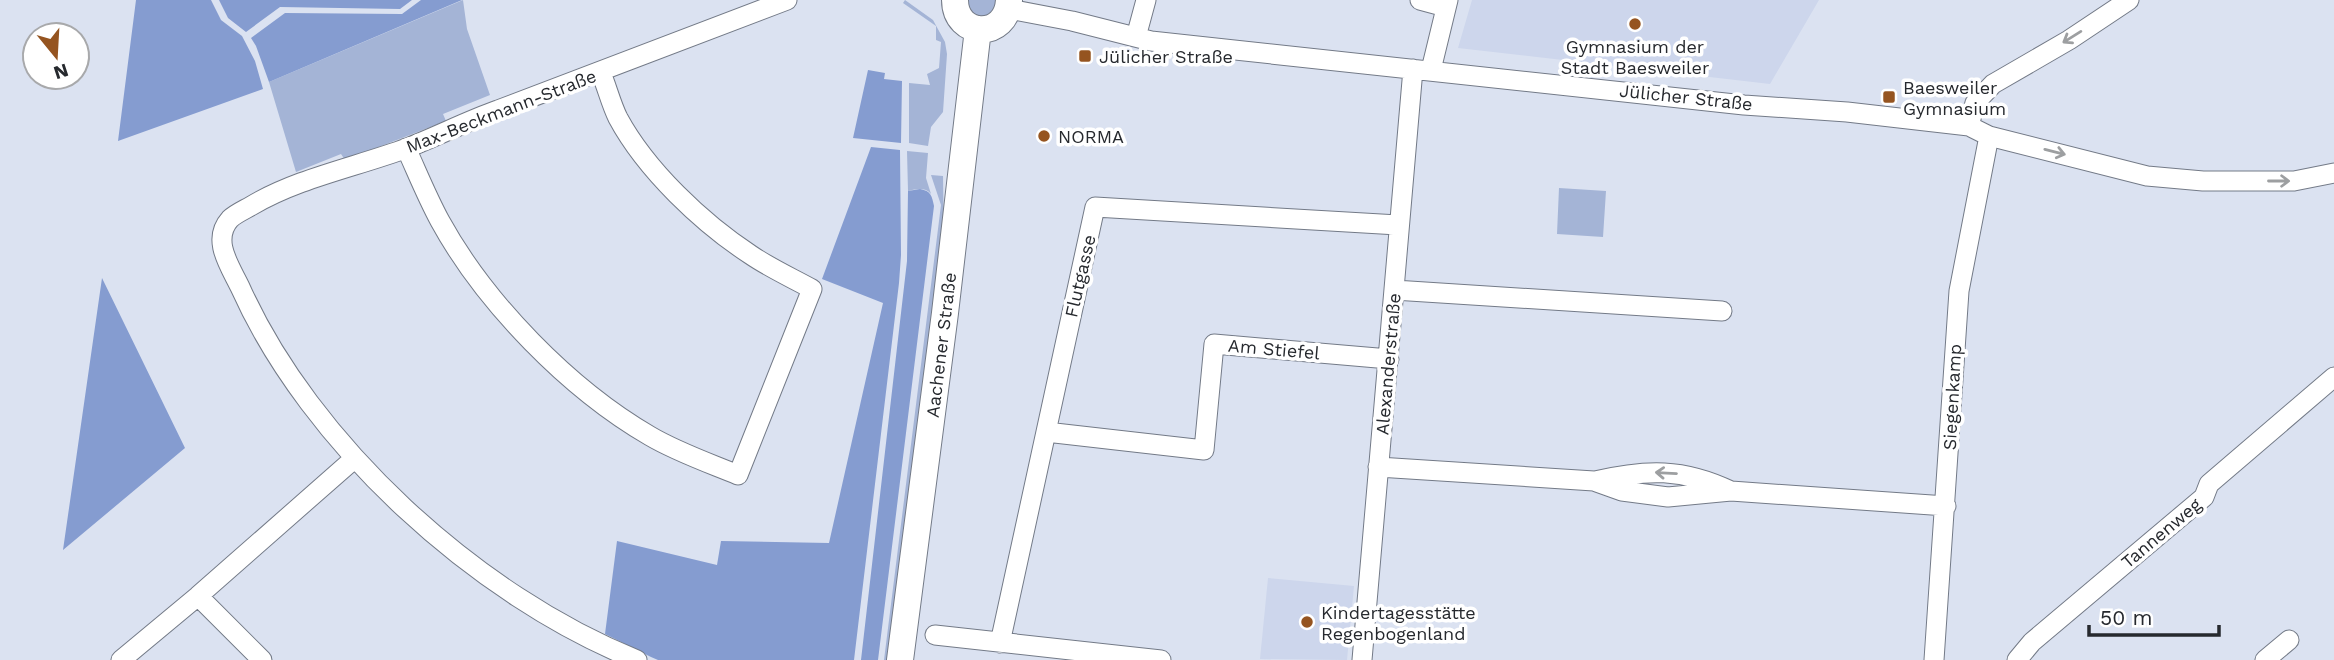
<svg xmlns="http://www.w3.org/2000/svg" width="2334" height="660" font-family="'Work Sans',sans-serif">
<style>
.built{fill:#cdd6ec}
.green{fill:#a4b4d6}
.forest{fill:#859cd0}
.lines{fill:none;stroke-linecap:round;stroke-linejoin:round}
.minor-casing{stroke:#737a87;stroke-width:21}
.secondary-casing{stroke:#737a87;stroke-width:28}
.minor{stroke:#fff;stroke-width:19}
.secondary{stroke:#fff;stroke-width:26}
.oneway{stroke:#9d9fa1}
.poi-dot{fill:#955420;stroke:#fff;stroke-width:2.5}
.labels{text-anchor:middle;dominant-baseline:central;stroke-width:7;stroke-linejoin:round;paint-order:stroke}
.poi-label{font-size:18px;fill:#26292e;stroke:#fff;text-anchor:start}
.street-label{font-size:18px;fill:#26292e;stroke:#fff}
</style>
<rect width="100%" height="100%" fill="#dbe2f1"/>
<path class="built" d="M1472,0H1819L1770,84L1458,48Z
M1268,578L1354,586L1347,660L1260,659Z"/>
<path class="green" d="M463,0L467,29L490,95L443,114L446,121L345,160L341,154L296,172L269,82Z
M905,0L933,20L945,42L947,54L943,112L931,127L928,146L909,143V83L930,85L927,74L939,68L941,42L936,40V26L903,3Z
M964,0H1000L1001,4L980,24Z
M907,151L928,153L926,178L931,194C925,187 917,189 908,191Z
M931,175L943,176L944,240L890,660H884L941,205Z
M1559,188L1606,191L1603,237L1557,234Z"/>
<path class="forest" d="M136,0H211L221,20L242,36L255,61L263,89L118,141Z
M219,0H412L400,9L280,7L246,32L228,18Z
M421,0H462L269,82L256,46L251,38L285,13L402,14Z
M868,70L885,73L884,79L902,81L901,143L853,138Z
M871,147L900,150L901,255L899,283L854,660H658L651,657L605,634L617,541L717,565L721,541L829,543L883,303L822,279Z
M920,189C931,191 932,196 934,206L878,660H861L907,261L908,191Z
M102,278L185,448L63,550Z"/>
<g class="lines">
<defs>
<path id="minor" d="M1420,0L1446,7
M1009,9L1072,21L1151,41L1744,105L1847,112L1969,126L1989,136L2147,176L2203,181H2294L2334,173
M1136,37L1146,0
M1431,70L1448,0
M1969,126L1975,103L1993,84L2069,40L2129,0
M406,148C417,172 427,197 440,221C485,303 569,389 650,436C677,452 709,463 738,475L812,289C792,278 770,268 751,255C702,223 646,170 618,118C611,104 607,87 601,73
M1394,290L1722,311
M1046,432L1204,450L1214,344L1389,359
M1378,467L1594,481L1622,491L1668,497L1731,491L1946,506
M1595,481C1646,469 1683,468 1731,491
M198,596L262,660
M935,635L1161,660
M1000,643L1095,207L1398,225
M121,660L198,596L355,458
M637,660C477,596 310,444 240,287C230,266 211,240 230,219C235,214 244,210 251,206C298,178 356,167 407,148C438,136 467,121 498,110C595,74 691,37 787,0
M1362,660L1413,69
M1934,660L1959,291L1989,136
M2017,660L2032,642L2204,497L2209,484L2334,377
M2265,660L2289,640"/>
<path id="secondary" d="M955,0C955,38 1007,40 1009,0
M900,660L945,313L978,29"/>
</defs>
<use href="#minor" class="minor-casing"/>
<use href="#secondary" class="secondary-casing"/>
<use href="#minor" class="minor"/>
<use href="#secondary" class="secondary"/>
</g>
<defs><path id="oneway-shaft" d="M-6 0H5M1.5-3L5.5 0L1.5 3" fill="none" stroke-width="1.6" stroke-linecap="round" stroke-linejoin="round" transform="scale(1.75)"/></defs>
<g class="oneway">
<use href="#oneway-shaft" transform="translate(2072 37) rotate(148)"/>
<use href="#oneway-shaft" transform="translate(2055 152) rotate(14)"/>
<use href="#oneway-shaft" transform="translate(2279 181)"/>
<use href="#oneway-shaft" transform="translate(1666 473) rotate(-177)"/>
</g>
<g class="poi-dot">
<circle cx="1635" cy="24" r="7"/>
<rect x="1078" y="49" width="14" height="14" rx="3.5"/>
<rect x="1882" y="90" width="14" height="14" rx="3.5"/>
<circle cx="1044" cy="136" r="7"/>
<circle cx="1307" cy="622" r="7"/>
</g>
<g class="labels">
<g class="poi-label">
<text x="1635" y="46" text-anchor="middle">Gymnasium der<tspan x="1635" dy="21">Stadt Baesweiler</tspan></text>
<text x="1099" y="56">Jülicher Straße</text>
<text x="1903" y="87">Baesweiler<tspan x="1903" dy="21">Gymnasium</tspan></text>
<text x="1058" y="136">NORMA</text>
<text x="1321" y="612">Kindertagesstätte<tspan x="1321" dy="21">Regenbogenland</tspan></text>
</g>
<g class="street-label">
<text transform="translate(1686 97) rotate(6)">Jülicher Straße</text>
<text transform="translate(501 111) rotate(-21)">Max-Beckmann-Straße</text>
<text transform="translate(1080 276) rotate(-77)">Flutgasse</text>
<text transform="translate(941 345) rotate(-83)">Aachener Straße</text>
<text transform="translate(1274 349) rotate(5)">Am Stiefel</text>
<text transform="translate(1388 364) rotate(-85)">Alexanderstraße</text>
<text transform="translate(1952 397) rotate(-87)">Siegenkamp</text>
<text transform="translate(2161 533) rotate(-40)">Tannenweg</text>
</g>
</g>
<g transform="translate(56 56) rotate(162)"><circle r="33" fill="#ffffff" stroke="#a8a9ab" stroke-width="2"/>
<path d="M0-5L12 26L0 18L-12 26Z" fill="#955420"/>
<text y="-10" font-size="19" font-weight="bold" text-anchor="middle" fill="#26292e">N</text>
</g>
<path d="M2089 625v10h130v-10" fill="none" stroke="#26292e" stroke-width="3.5"/>
<text x="2100" y="625" font-size="21" fill="#26292e" stroke="#ffffff" stroke-width="5" paint-order="stroke">50 m</text>
</svg>
